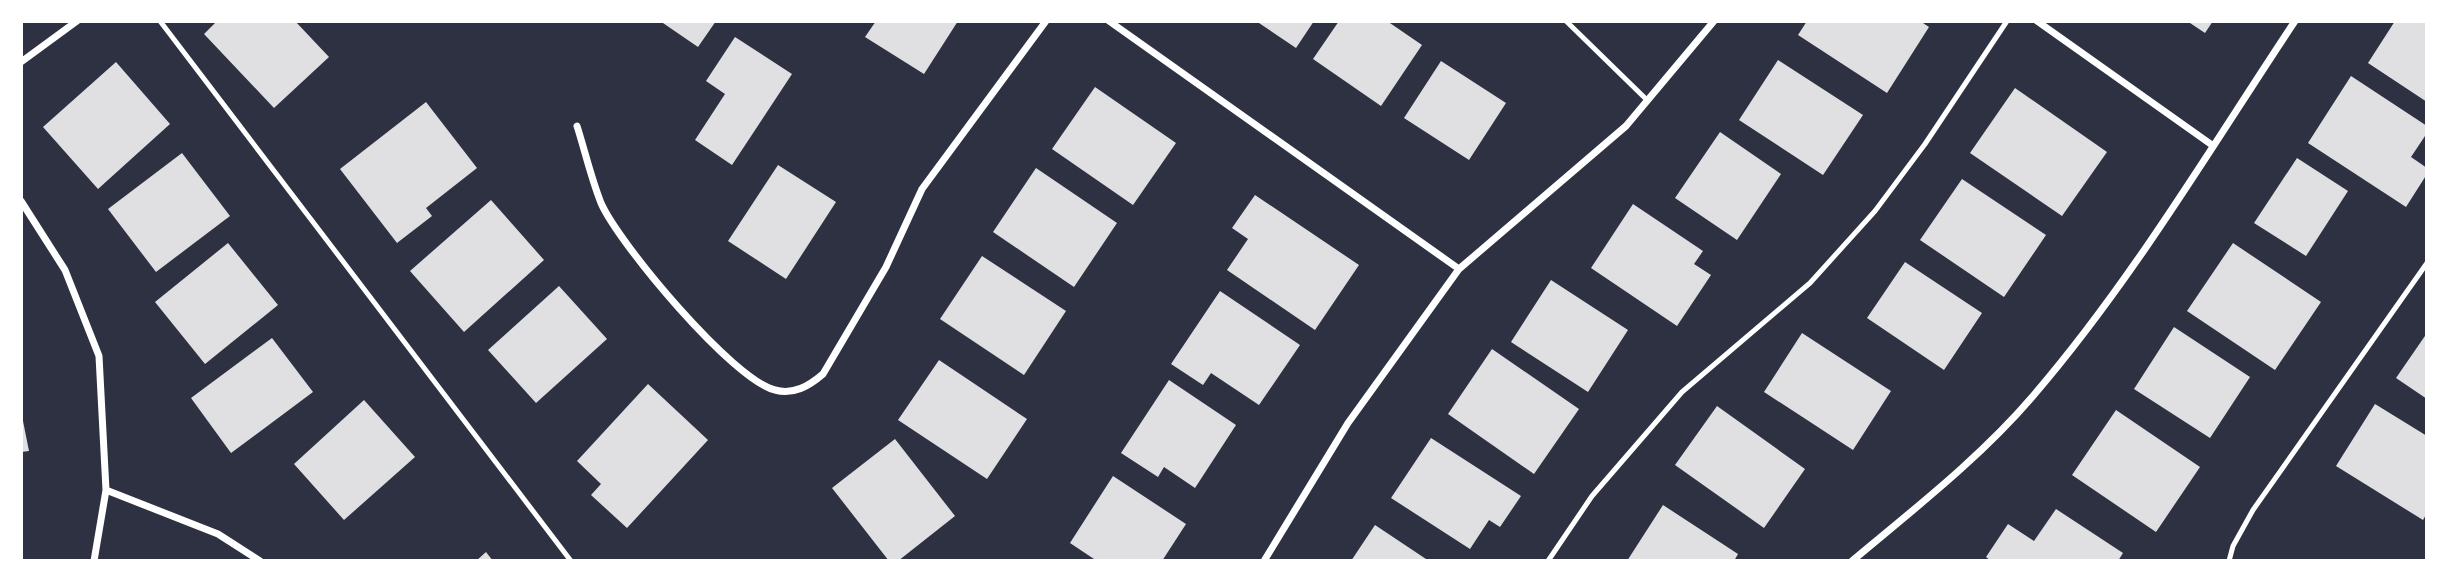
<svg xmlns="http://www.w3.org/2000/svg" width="2448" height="582" font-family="Montserrat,sans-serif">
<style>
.building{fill:#e0e0e3}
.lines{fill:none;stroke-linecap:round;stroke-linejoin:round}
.service{stroke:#fff;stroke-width:5}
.minor{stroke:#fff;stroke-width:7}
</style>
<rect width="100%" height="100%" fill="#2d3142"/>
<path class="building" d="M217,21H295L329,57L274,108L204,34Z
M660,21H716L698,47Z
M876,21H958L924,74L865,37Z
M1256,21H1314L1296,48Z
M1339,21H1387L1422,45L1381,106L1313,59Z
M1807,21H1920L1929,27L1887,93L1798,35Z
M2187,21H2213L2205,33Z
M2395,21H2427V102L2368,63Z
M735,37L792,74L732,165L695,140L725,94L706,81Z
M1778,60L1863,115L1823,175L1739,120Z
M1441,61L1506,103L1469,160L1404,118Z
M116,62L170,124L98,189L43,127Z
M2351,76L2427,126V133L2411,157L2427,168V174L2406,207L2308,143Z
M1095,87L1176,143L1133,205L1052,149Z
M2015,88L2107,152L2062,216L1970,153Z
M426,102L477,168L426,208L432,216L397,243L340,169Z
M1720,132L1781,174L1737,240L1675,198Z
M182,153L230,216L156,272L108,209Z
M2297,158L2348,191L2306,256L2254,223Z
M778,165L836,202L786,279L728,241Z
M1036,168L1117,223L1074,287L993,232Z
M1962,179L2046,235L2004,297L1920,240Z
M1255,195L1359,265L1315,330L1227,270L1248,239L1232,228Z
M491,200L544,260L464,332L410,271Z
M1633,204L1703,251L1694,264L1711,275L1677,326L1591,268Z
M228,243L278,305L205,364L155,302Z
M2233,243L2321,302L2275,370L2187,311Z
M982,256L1066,311L1024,375L940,319Z
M1905,262L1982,313L1944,370L1867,318Z
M1551,280L1628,330L1588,392L1511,342Z
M559,286L607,339L536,403L488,350Z
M1220,291L1300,345L1259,405L1211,373L1203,385L1171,364Z
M2174,327L2250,377L2210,438L2134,389Z
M1802,333L1891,391L1853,450L1764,392Z
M2427,333V399L2396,378Z
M272,338L313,392L231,453L191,398Z
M1492,349L1579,409L1534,474L1448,414Z
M939,360L1027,419L987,479L898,420Z
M1169,380L1236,425L1195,488L1164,467L1158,477L1121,453Z
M648,384L708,440L627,528L591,495L601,484L577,461Z
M364,400L415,457L344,520L294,464Z
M2375,404L2427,436V513L2423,520L2336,466Z
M1717,406L1805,469L1764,528L1675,465Z
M2116,410L2200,467L2156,532L2072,475Z
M21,411L29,451L21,452Z
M1431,438L1521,496L1500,527L1489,520L1470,549L1391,498Z
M895,439L955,516L898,561H889L832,488Z
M1113,476L1186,524L1162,561H1097L1070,543Z
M1663,505L1738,554L1734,561H1627Z
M2056,509L2123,553L2118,561H1991L1986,557L2008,524L2034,541Z
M1375,525L1429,561H1351Z
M486,552L493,561H476Z"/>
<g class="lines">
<path class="service" d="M160,21L571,561
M1566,21L1648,101
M1548,561L1592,496L1682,392L1810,283L1875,211L1925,144L2007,21
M2229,561L2233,546L2253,510L2427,263"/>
<path class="minor" d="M1109,21L1459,269
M2037,21L2212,145
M21,62L77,21
M577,126C585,151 591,178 601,203C619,244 733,380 775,390C794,395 809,386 823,374L886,267L922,189L1046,21
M21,201L65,270L99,356L106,490L94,561
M106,490L218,534L260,561
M1264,561L1348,423L1459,269L1626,126L1714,21
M1852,561C1914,509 1980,458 2033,396C2132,281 2211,147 2295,21"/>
</g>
<rect width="2448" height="582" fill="none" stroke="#ffffff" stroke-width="46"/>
</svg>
